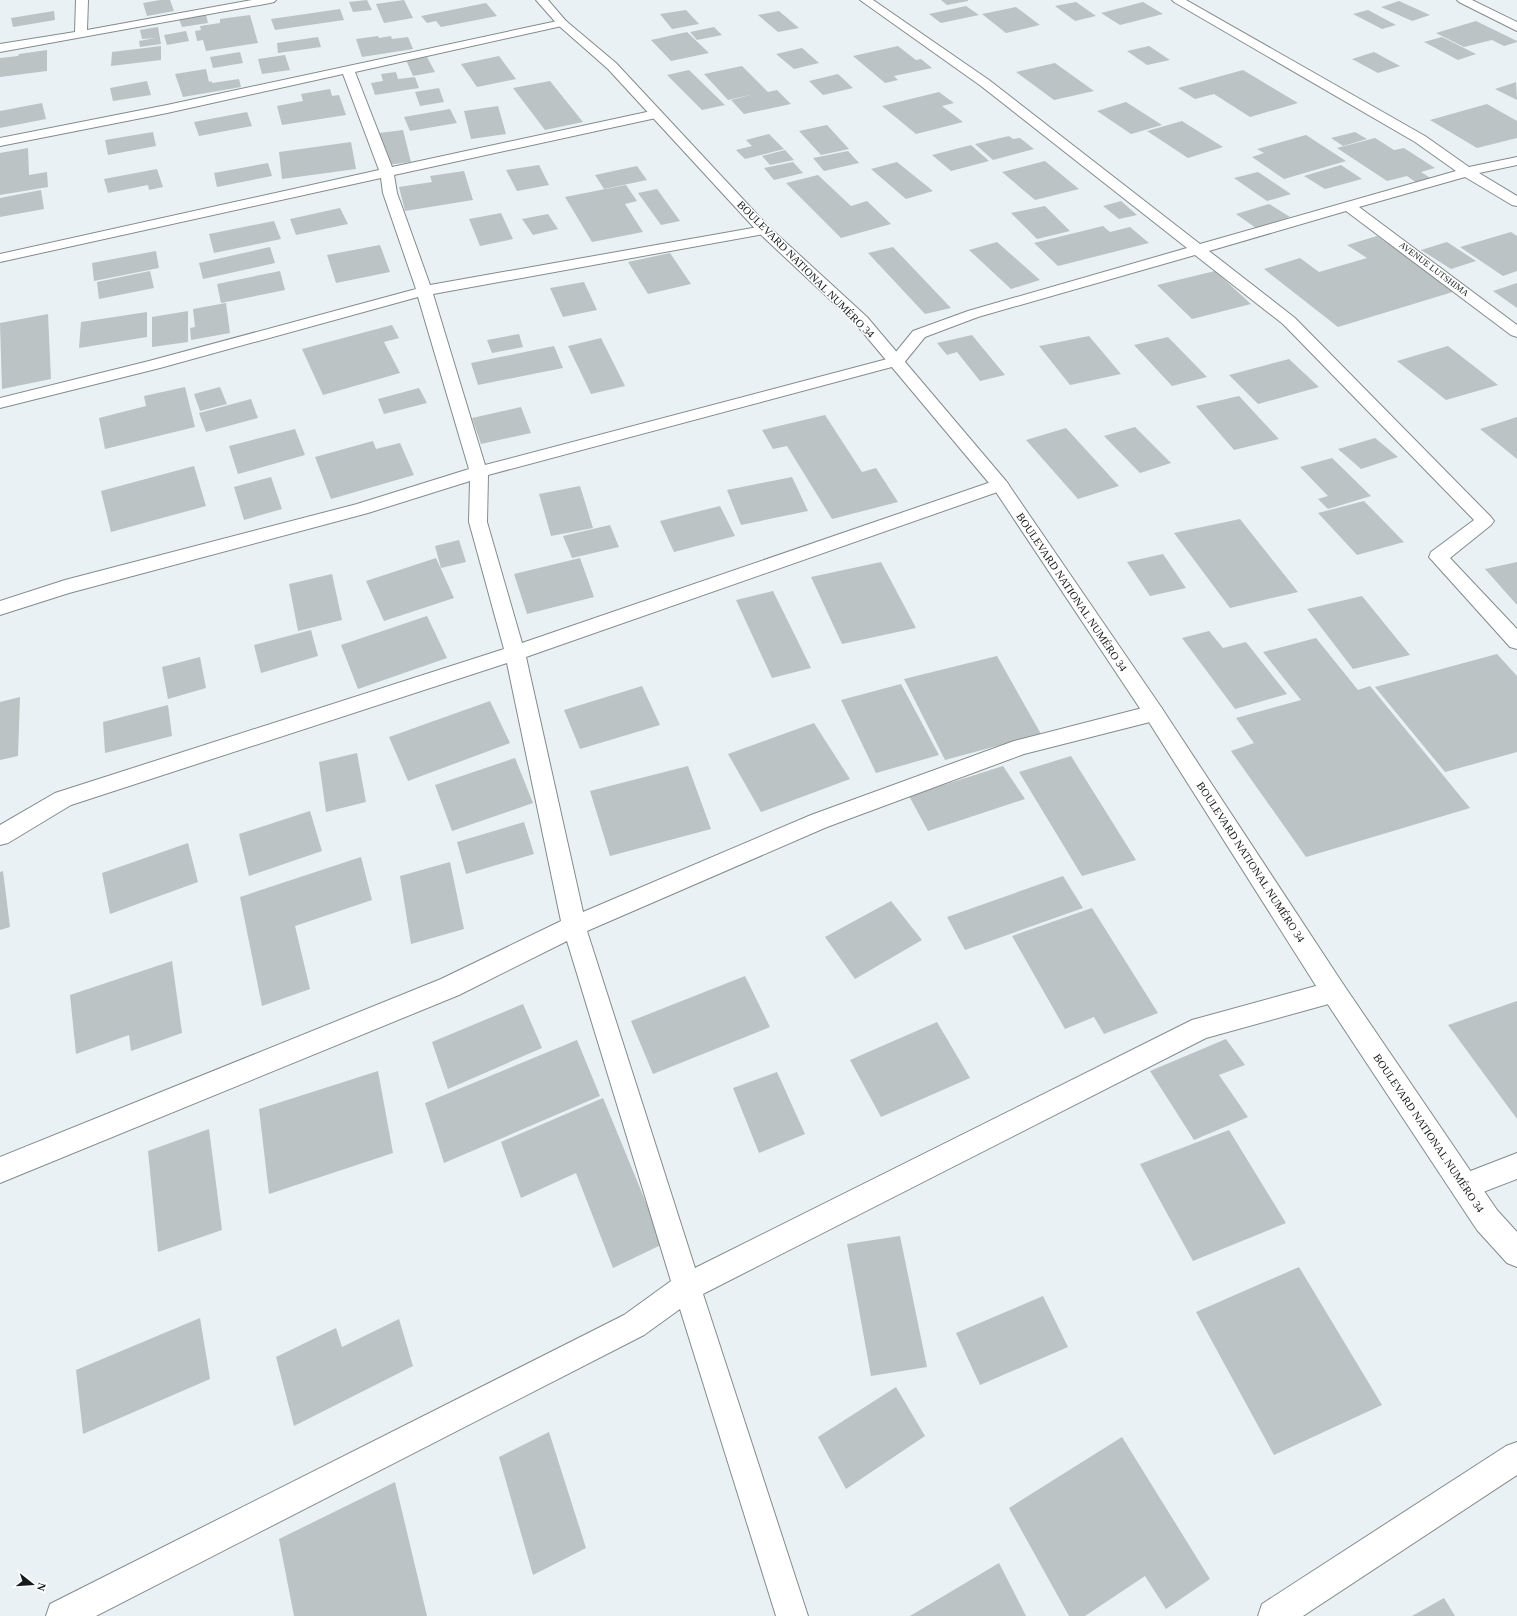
<svg xmlns="http://www.w3.org/2000/svg" width="1517" height="1616" font-family="'Times New Roman',serif">
<style>
.building{fill:#bbc3c4}
.lines{fill:none;stroke-linecap:round;stroke-linejoin:round}
.street-casing{stroke:#848b8d;stroke-width:2}
.secondary-casing{stroke:#848b8d;stroke-width:2}
.street{fill:#fff;fill-rule:evenodd}
.secondary{fill:#fff;fill-rule:evenodd}
.labels{text-anchor:middle;dominant-baseline:central;stroke-width:3;stroke-linejoin:round;paint-order:stroke}
.far-street-label{font-size:9px;fill:#171a1b;stroke:#fff}
.street-label{font-size:11px;fill:#171a1b;stroke:#fff}
</style>
<rect width="100%" height="100%" fill="#e9f1f4"/>
<path class="building" d="M160,0H170L174,11L147,16L143,3Z
M367,0L372,10L353,12L349,2Z
M404,0L413,18L384,23L376,4Z
M941,0H968V1L947,5Z
M1399,1L1430,15L1412,21L1381,7Z
M1076,2L1096,16L1075,21L1055,6Z
M1143,2L1163,14L1120,25L1101,13Z
M486,3L497,16L441,27L436,21L427,23L421,16Z
M966,6L979,15L941,23L929,14Z
M1016,7L1040,25L1006,33L982,14Z
M340,9L344,20L275,30L271,19Z
M686,10L699,24L672,29L660,14Z
M1368,10L1396,25L1382,29L1353,14Z
M54,11L55,20L13,27L11,18Z
M779,11L799,28L778,32L758,15Z
M206,15L208,23L182,27L179,19Z
M250,15L258,43L206,51L203,40L197,41L195,31L201,30L200,26L220,23V19Z
M1476,21L1517,41V42L1504,46L1492,40L1464,47L1436,33Z
M158,27L161,44L140,47L139,41L155,38L142,39L140,30Z
M714,27L722,35L697,40L690,32Z
M186,31L189,41L167,45L164,35Z
M687,32L709,53L671,61L651,40Z
M378,36L379,38L391,36L392,39L408,37L413,49L362,57L356,39Z
M318,37L321,47L278,53L277,43Z
M1442,37L1476,54L1458,60L1424,42Z
M161,46V60L111,66L112,52Z
M898,46L916,60L921,59L932,68L894,76L898,80L885,83L853,56Z
M1149,46L1170,60L1147,65L1127,51Z
M802,48L819,63L794,69L776,54Z
M47,50V71L0,77V58L18,56L19,54Z
M240,52L243,63L213,68L210,57Z
M1374,52L1400,66L1378,73L1352,59Z
M285,55L290,70L262,74L258,59Z
M499,56L516,79L477,87L461,64Z
M427,57L435,72L413,76L406,60Z
M1055,63L1094,91L1054,100L1016,72Z
M742,66L768,92L777,90L791,104L744,114L731,100L754,94L728,100L704,74Z
M206,69L209,82L212,81V83L239,79L241,87L183,97L175,74Z
M689,70L725,105L702,110L667,75Z
M1243,70L1298,103L1250,117L1214,94L1195,99L1178,88Z
M396,72L398,79L415,77L419,88L375,95L371,83L383,81L381,74Z
M838,74L853,88L823,95L809,81Z
M147,81L151,95L113,101L110,88Z
M550,81L583,122L545,130L513,88Z
M1516,82L1517,100L1495,89Z
M439,88L444,102L420,106L415,92Z
M330,89L332,96L339,95L346,115L282,125L277,106L303,101L301,94Z
M939,92L954,103L942,106L963,122L916,134L882,106Z
M1126,102L1162,125L1131,134L1097,111Z
M42,103L46,119L0,128V111Z
M1487,104L1517,121V138L1477,148L1430,120Z
M498,106L506,134L471,139L464,111Z
M450,109L457,123L410,131L404,117Z
M247,112L252,126L199,136L194,122Z
M1182,121L1223,147L1188,158L1147,131Z
M827,125L849,149L821,155L799,131Z
M403,130L411,162L387,165L379,133Z
M153,132L156,146L108,155L105,140Z
M1355,132L1367,139L1343,146L1331,138Z
M769,134L784,149L745,159L736,150L752,146L746,140Z
M1306,135L1346,161L1284,179L1252,157L1264,153L1257,149Z
M1009,136L1013,139L1020,138L1034,149L993,160L975,144Z
M1375,138L1394,150L1404,148L1435,168L1421,172L1432,179L1417,183L1407,176L1387,181L1337,148Z
M351,142L356,169L282,179L279,152Z
M971,145L989,161L951,171L932,155Z
M28,148L29,175L47,172L48,187L0,195V153Z
M785,150L794,160L770,165L762,156Z
M848,151L859,163L824,171L813,158Z
M1045,161L1079,189L1035,200L1002,172Z
M793,162L803,173L774,180L764,168Z
M897,162L933,191L906,199L871,169Z
M268,163L272,176L217,187L214,173Z
M539,165L549,185L517,191L506,170Z
M1341,165L1362,179L1325,189L1304,176Z
M637,166L647,180L604,189L595,175Z
M157,169L163,187L149,190L148,185L108,193L104,179Z
M464,171L473,200L405,211L399,187L432,182L430,176Z
M1258,172L1291,194L1267,201L1234,178Z
M818,175L851,206L867,201L891,224L841,238L786,183Z
M626,185L637,201L625,204L643,232L592,242L565,197Z
M657,189L680,221L661,225L638,193Z
M41,190L44,209L0,217V198Z
M1121,201L1137,215L1119,219L1103,206Z
M1269,204L1290,217L1256,228L1236,214Z
M1045,206L1070,231L1037,239L1011,213Z
M340,208L348,224L296,235L290,219Z
M501,213L513,239L480,246L469,219Z
M548,214L558,229L533,235L522,219Z
M274,221L281,239L214,253L209,234Z
M1103,226L1110,232L1130,227L1149,243L1058,266L1034,243Z
M1511,232L1517,236V271L1503,276L1460,247Z
M1377,236L1456,291L1338,327L1264,269L1300,258L1319,272L1367,258L1347,245Z
M997,242L1040,280L1011,289L969,250Z
M1447,242L1476,261L1451,269L1421,250Z
M380,245L390,272L336,283L327,255Z
M270,247L275,263L203,279L199,263Z
M893,247L951,308L925,314L868,253Z
M156,251L159,268L94,281L92,263Z
M670,253L691,284L648,294L628,262Z
M150,271L154,288L99,299L97,282Z
M280,271L285,290L221,303L217,284Z
M1215,271L1251,304L1192,319L1157,285Z
M584,282L597,310L563,317L550,288Z
M1517,283V308L1493,291Z
M226,303L230,333L191,340L190,328L195,327L193,309Z
M188,311V342L152,347V317Z
M147,312V337L79,348L81,322Z
M48,314L51,379L2,389L0,323Z
M392,325L399,338L384,342L400,373L323,395L302,349Z
M519,334L523,347L492,353L487,340Z
M972,335L1005,375L980,381L957,352L947,355L937,343Z
M1089,336L1121,374L1070,385L1039,346Z
M1168,337L1207,377L1172,386L1134,345Z
M601,338L625,386L591,394L568,346Z
M554,346L563,368L478,385L471,363Z
M1448,346L1498,385L1446,400L1397,361Z
M1289,359L1319,387L1258,404L1229,375Z
M185,387L195,427L105,449L99,418L146,406L144,396Z
M220,387L227,404L200,411L194,394Z
M419,388L427,403L384,414L378,399Z
M1239,396L1279,439L1234,450L1196,406Z
M251,399L258,418L206,432L199,413Z
M521,407L531,433L481,444L472,418Z
M825,415L862,472L876,468L898,502L832,519L787,446L773,449L762,430Z
M1517,417V459L1480,429Z
M1135,427L1171,463L1140,473L1104,436Z
M1066,428L1119,486L1078,499L1026,440Z
M295,429L305,455L238,474L229,446Z
M1375,438L1398,457L1361,469L1338,449Z
M373,441L376,449L400,443L414,475L331,499L315,457Z
M1332,458L1371,496L1328,509L1318,499L1328,496L1300,467Z
M194,466L206,506L111,532L101,491Z
M271,477L282,509L244,520L234,487Z
M792,477L808,511L741,525L727,490Z
M580,486L593,528L551,536L539,494Z
M1364,501L1404,542L1357,555L1318,513Z
M720,506L735,536L674,552L660,521Z
M1240,519L1298,592L1230,608L1174,533Z
M610,525L619,547L572,558L563,536Z
M459,540L466,562L441,568L435,546Z
M1163,554L1186,588L1150,596L1127,562Z
M436,558L454,598L384,621L366,581Z
M580,558L594,597L527,614L514,574Z
M881,562L916,628L842,644L811,577Z
M1517,562V605L1485,569Z
M332,574L342,620L298,631L289,584Z
M773,591L811,668L772,678L736,600Z
M1362,596L1410,655L1353,669L1307,609Z
M427,616L447,658L358,689L341,645Z
M311,630L318,656L261,673L254,645Z
M1209,631L1223,648L1246,642L1287,694L1235,709L1182,638Z
M1316,638L1358,690L1370,686L1470,808L1306,857L1231,751L1254,743L1236,718L1301,700L1263,652Z
M1497,654L1517,676V752L1445,772L1375,687Z
M997,656L1041,734L945,760L904,679Z
M200,657L206,688L168,699L162,667Z
M901,684L939,755L876,773L841,700Z
M642,686L660,725L580,749L564,710Z
M20,697L18,756L0,760V702Z
M490,701L510,743L408,781L389,737Z
M168,705L172,736L105,753L103,722Z
M814,723L850,779L761,812L728,754Z
M357,753L366,802L326,812L319,762Z
M1071,756L1136,860L1082,876L1019,772Z
M515,758L533,803L452,831L435,785Z
M688,766L711,829L610,856L590,791Z
M1003,766L1025,799L928,831L909,796Z
M310,811L322,851L249,876L239,834Z
M524,822L534,854L466,874L457,842Z
M188,843L198,882L110,914L102,873Z
M361,857L372,900L295,926L310,989L262,1006L240,897Z
M450,862L464,929L411,944L400,876Z
M3,871L10,927L0,930V872Z
M1063,876L1083,908L965,950L947,917Z
M891,901L922,940L855,979L825,937Z
M1092,908L1158,1013L1104,1034L1094,1017L1065,1029L1012,936Z
M172,961L182,1033L131,1051L129,1035L76,1054L70,995Z
M745,976L770,1027L653,1074L631,1021Z
M1517,1001V1119L1448,1025Z
M523,1004L542,1048L448,1089L432,1042Z
M937,1022L970,1078L881,1117L850,1060Z
M1226,1039L1245,1065L1219,1075L1248,1117L1194,1140L1150,1071Z
M577,1040L600,1096L444,1163L425,1103Z
M378,1071L393,1153L269,1194L259,1109Z
M777,1072L805,1134L759,1153L733,1088Z
M603,1098L663,1244L613,1268L576,1173L521,1198L501,1142Z
M209,1129L222,1230L158,1252L148,1151Z
M1229,1130L1286,1223L1193,1261L1140,1164Z
M900,1236L927,1367L871,1376L847,1244Z
M1299,1267L1382,1405L1274,1455L1196,1312Z
M1043,1296L1068,1347L980,1385L956,1333Z
M200,1318L210,1379L83,1434L76,1370Z
M399,1319L413,1366L294,1426L276,1357L336,1328L342,1347Z
M896,1387L925,1436L846,1489L818,1437Z
M549,1432L586,1548L533,1575L499,1457Z
M1122,1437L1210,1579L1166,1609L1145,1576L1085,1616H1069L1009,1508Z
M395,1482L427,1616H294L279,1539Z
M999,1563L1026,1616H910Z
M1444,1598L1455,1616H1412Z"/>
<g class="lines">
<defs>
<path id="street" d="M76,0H88L87,30L252,0H276L274,2L270,3L0,52V44L75,32Z
M860,0H873L989,80L1200,244L1456,171L1415,142L1174,2L1172,0H1186L1425,136L1469,167L1517,157V165L1479,173L1517,196V206L1512,205L1465,177L1359,207L1517,325V337L1511,335L1346,211L1209,251L1295,318L1491,517L1494,521L1491,525L1450,558L1517,629V649L1510,647L1429,557L1431,552L1474,520L1283,324L1195,255L978,317L925,337L903,364L488,475L487,522L522,643L994,481L1000,479L1006,481L1009,485L1006,489L526,657L583,912L811,815L1014,741L1154,705L1161,707L1164,713L1161,719L1154,721L1024,754L827,827L587,931L695,1268L1192,1020L1334,981L1343,984L1346,992L1343,1000L1206,1038L703,1294L808,1616H776L680,1309L644,1335L96,1616H46L50,1604L624,1315L671,1281L567,941L459,995L0,1183V1157L441,979L561,921L507,663L71,805L8,843L0,845V825L55,793L504,649L469,522L470,481L368,513L69,593L0,615V601L65,580L357,504L469,469L418,297L160,368L0,408V398L149,361L416,289L383,193L381,178L0,262V254L379,170L343,74L167,113L0,146V138L167,105L562,20L566,21L568,23L566,25L562,26L355,72L392,167L656,110L661,111L662,114L661,117L656,118L394,175L397,193L430,285L764,226L769,227L771,230L769,233L764,234L433,294L485,465L891,358L913,331L968,311L1187,248L981,86Z
M1457,0H1472L1517,22V31L1459,2Z
M1517,1153V1179L1465,1199L1455,1195L1452,1186L1455,1177Z
M1517,1442V1475L1303,1616H1258L1262,1604L1506,1446Z"/>
<path id="secondary" d="M536,0H548L566,21L616,63L769,227L867,317L1006,481L1161,707L1343,984L1497,1210L1517,1232V1267L1507,1263L1477,1230L1325,1000L1147,719L994,489L855,323L759,233L608,69L558,25Z"/>
</defs>
<use href="#street" class="street-casing"/>
<use href="#secondary" class="secondary-casing"/>
<use href="#street" class="street"/>
<use href="#secondary" class="secondary"/>
</g>
<g class="labels">
<g class="far-street-label">
<text transform="translate(1434 269) rotate(37)">AVENUE LUTSHIMA</text>
</g>
<g class="street-label">
<text transform="translate(806 269) rotate(45)">BOULEVARD NATIONAL NUMÉRO 34</text>
<text transform="translate(1072 592) rotate(56)">BOULEVARD NATIONAL NUMÉRO 34</text>
<text transform="translate(1251 862) rotate(57)">BOULEVARD NATIONAL NUMÉRO 34</text>
<text transform="translate(1429 1133) rotate(56)">BOULEVARD NATIONAL NUMÉRO 34</text>
</g>
</g>
<g transform="translate(32 1584) rotate(107)" stroke="#ffffff" stroke-width="3" paint-order="stroke">
<path d="M0-3L7 15L0 10L-7 15Z" fill="#171a1b"/>
<text y="-6" font-size="11" font-weight="bold" text-anchor="middle" fill="#171a1b">N</text>
</g>
</svg>
